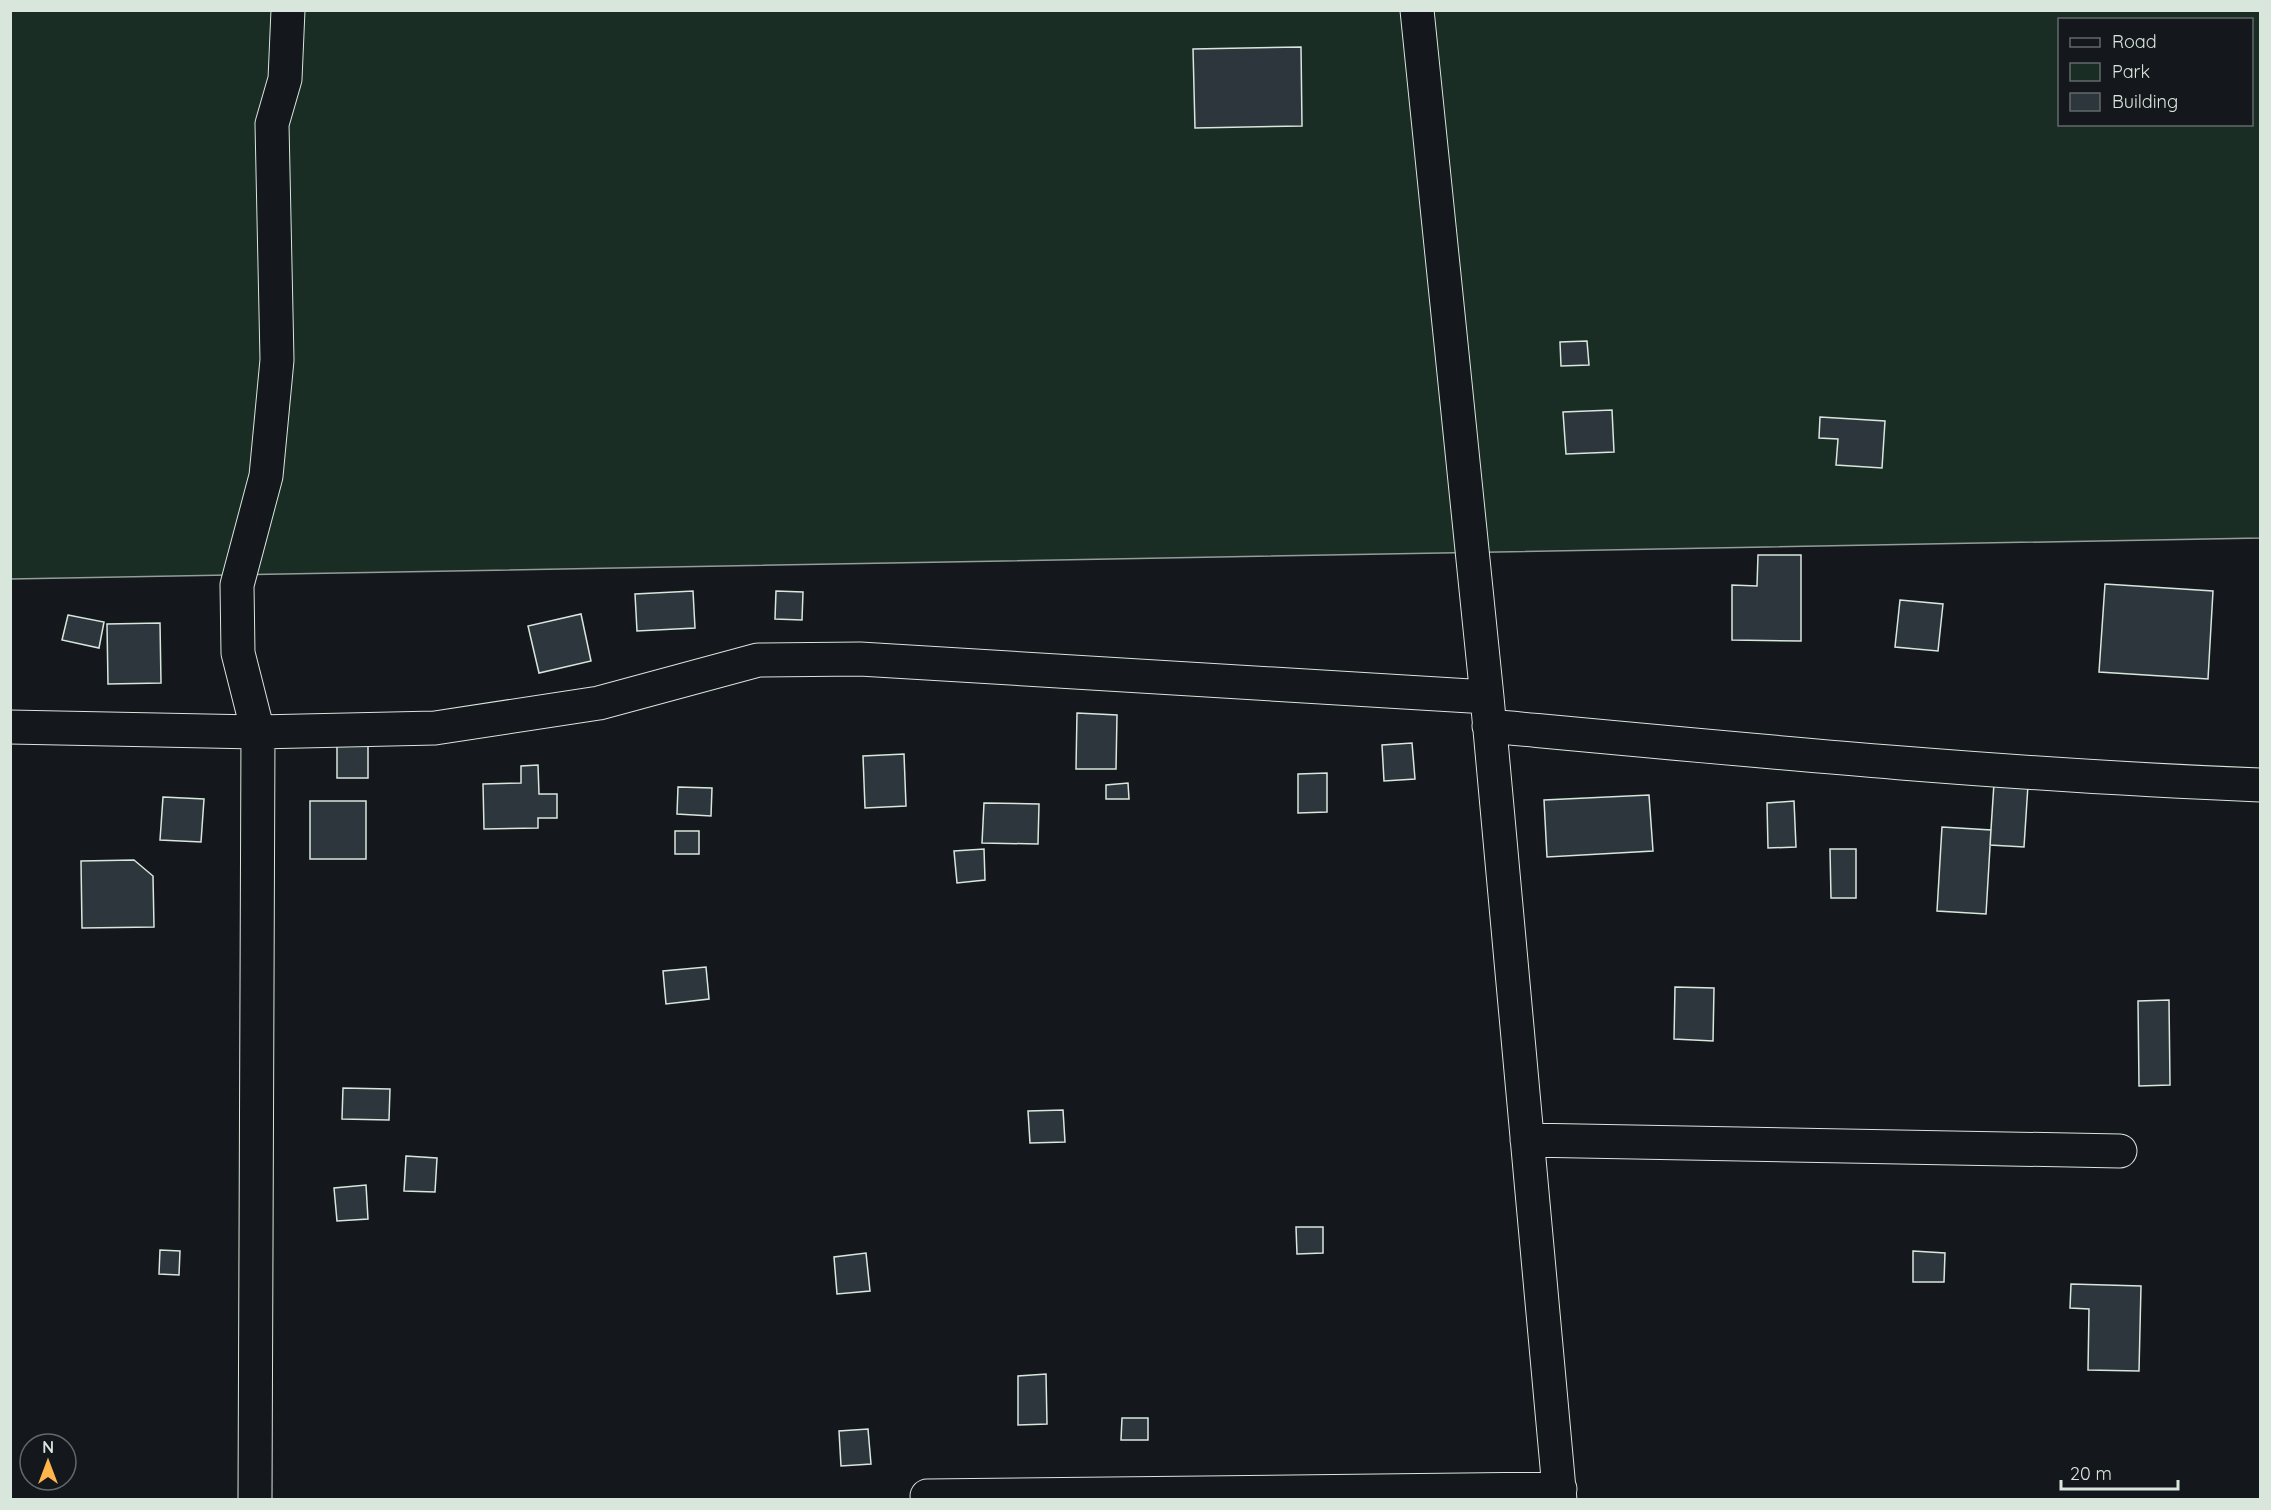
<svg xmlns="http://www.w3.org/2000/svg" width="2271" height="1510" font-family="Quicksand,sans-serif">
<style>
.green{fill:#1a2d24;stroke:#939e99;stroke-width:1.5;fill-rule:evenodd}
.building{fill:#2c363c;stroke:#d8e6dc;stroke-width:1.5}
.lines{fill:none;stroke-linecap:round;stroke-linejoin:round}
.minor-casing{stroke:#d8e6dc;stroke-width:35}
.minor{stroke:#14181c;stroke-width:33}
</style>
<rect width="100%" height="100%" fill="#14181c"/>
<path class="green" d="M10,11H2260V538L11,579ZM2060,20H2252V124H2060Z"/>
<path class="building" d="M1301,47L1302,126L1195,128L1193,49Z
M1587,341L1589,365L1561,366L1560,342Z
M1612,410L1614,452L1566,454L1563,412Z
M1820,417L1885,421L1882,468L1836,465L1838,439L1819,438Z
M1758,555H1801V641L1732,640V585L1757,586Z
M2105,584L2213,591L2208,679L2099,672Z
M693,591L695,628L637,631L635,594Z
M776,591L803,592L802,620L775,619Z
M1900,600L1943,604L1938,651L1895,647Z
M581,614L591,661L539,673L528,626Z
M68,615L104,622L99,648L62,640Z
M160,623L161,683L108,684L107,624Z
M1077,713L1117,715L1116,769H1076Z
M337,741H368V778H337Z
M1412,743L1415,779L1384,781L1382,745Z
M904,754L906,806L865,808L863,756Z
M538,765L539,794H557V818H538V828L484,829L483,784L521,783V766Z
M1327,773V812L1298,813V774Z
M1128,783L1129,799H1106V785Z
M1994,783L2028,785L2024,847L1990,845Z
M678,787L712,788L711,816L677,814Z
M1649,795L1653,851L1547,857L1544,800Z
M163,797L204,799L201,842L160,840Z
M310,801H366V859H310Z
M1794,801L1796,847L1768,848L1767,803Z
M984,803L1039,804L1038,844L982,843Z
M1942,827L1991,830L1986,914L1937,911Z
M675,831H699V854H675Z
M984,849L985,880L957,883L954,851Z
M1830,849H1856V898H1831Z
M134,860L153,876L154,927L82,928L81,861Z
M706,967L709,999L666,1004L663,971Z
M1675,987L1714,988L1713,1041L1674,1039Z
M2169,1000L2170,1085L2139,1086L2138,1001Z
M343,1088L390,1089L389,1120L342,1119Z
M1063,1110L1065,1142L1030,1143L1028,1111Z
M406,1156L437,1158L435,1192L404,1191Z
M366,1185L368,1219L337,1221L334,1188Z
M1296,1227H1323V1253L1297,1254Z
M160,1250L180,1251L179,1275L159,1274Z
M1913,1251L1945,1253L1944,1282H1913Z
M866,1253L870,1291L837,1294L834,1257Z
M2071,1284L2141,1286L2139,1371L2088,1370L2089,1309L2070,1308Z
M1046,1374L1047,1424L1018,1425V1376Z
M1122,1418H1148V1440H1121Z
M868,1429L871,1464L841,1466L839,1431Z"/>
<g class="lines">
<defs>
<path id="minor" d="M1417,10L1487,697L1560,1500
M1489,726C1746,750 2003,775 2260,785
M10,727L258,732L435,728L599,703L758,660L860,659L1487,697
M1527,1140L2120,1151
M927,1496L1560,1489
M255,1500L258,732L238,653L237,585L266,476L277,360L272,124L285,79L288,10"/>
</defs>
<use href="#minor" class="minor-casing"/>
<use href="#minor" class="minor"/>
</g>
<rect width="2271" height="1510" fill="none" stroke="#d8e6dc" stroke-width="24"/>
<rect x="2058" y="18" width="195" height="108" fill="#14181c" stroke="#626a69" stroke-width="1.5"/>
<rect x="2070" y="38" width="30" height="9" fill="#14181c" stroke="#626a69" stroke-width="1.5"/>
<text x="2112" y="48" font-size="18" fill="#d8e6dc">Road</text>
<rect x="2070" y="63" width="30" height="18" fill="#1a2d24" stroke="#626a69" stroke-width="1.5"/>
<text x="2112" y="78" font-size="18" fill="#d8e6dc">Park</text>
<rect x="2070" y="93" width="30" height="18" fill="#2c363c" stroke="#626a69" stroke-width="1.5"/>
<text x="2112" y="108" font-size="18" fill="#d8e6dc">Building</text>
<g transform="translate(48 1462)"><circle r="28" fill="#14181c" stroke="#626a69" stroke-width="1.5"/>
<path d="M0-4.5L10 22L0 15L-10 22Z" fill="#ffb74d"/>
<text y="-9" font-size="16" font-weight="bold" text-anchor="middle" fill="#d8e6dc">N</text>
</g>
<path d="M2061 1480v9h117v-9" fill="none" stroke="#d8e6dc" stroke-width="3"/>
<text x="2070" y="1480" font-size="18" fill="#d8e6dc" stroke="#14181c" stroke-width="4.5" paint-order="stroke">20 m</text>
</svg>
